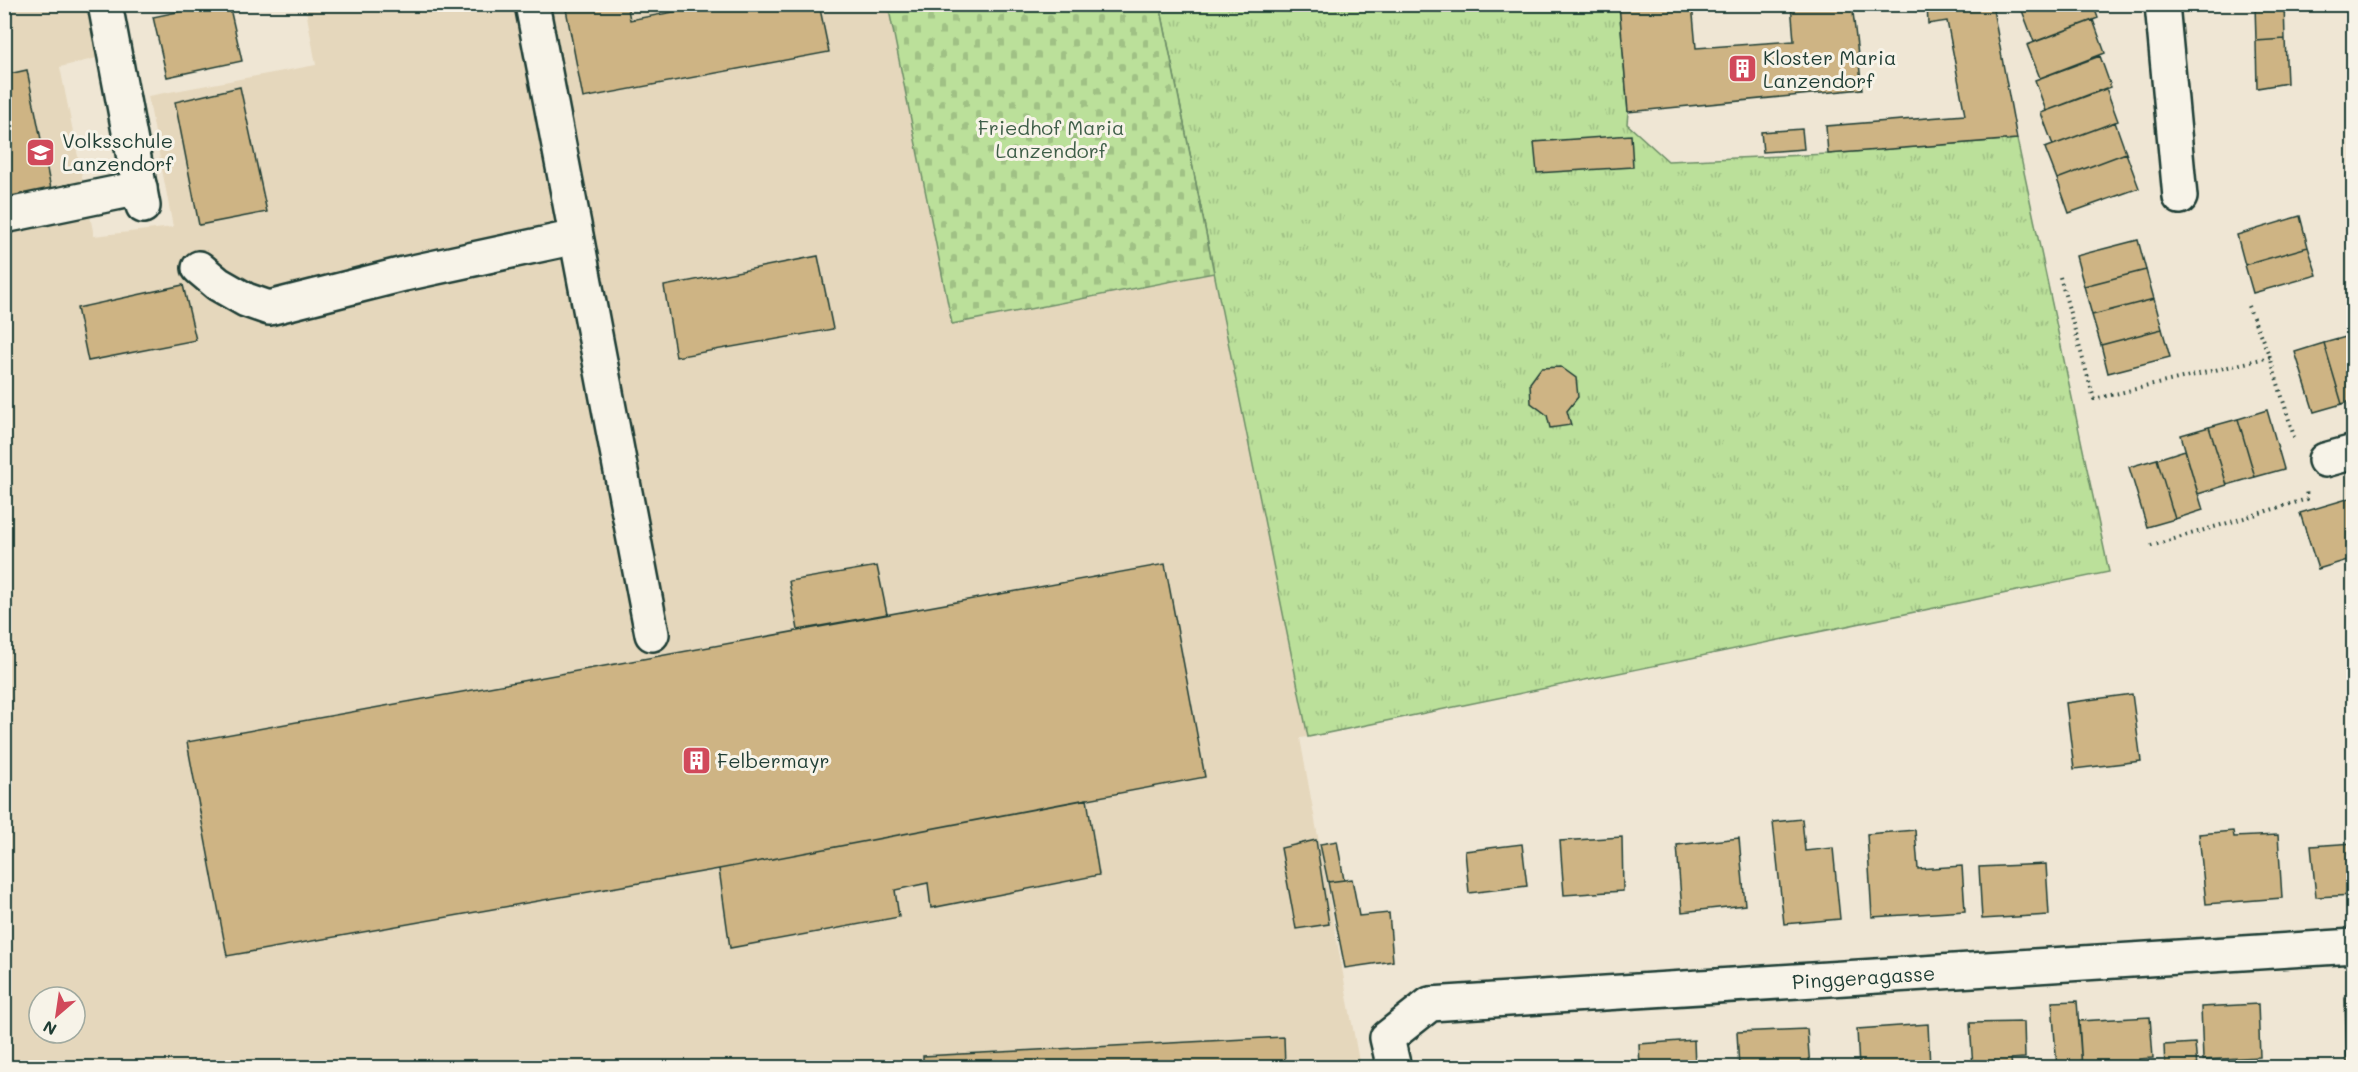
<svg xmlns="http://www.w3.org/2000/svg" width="2358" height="1072" font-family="Mali,sans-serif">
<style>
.built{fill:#e5d7bc;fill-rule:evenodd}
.grass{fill:url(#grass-tufts);stroke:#6d8e67;stroke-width:1.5}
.cemetery{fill:url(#cemetery-stones);stroke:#6d8e67;stroke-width:1.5}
.building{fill:#ceb484;stroke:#1f3d34;stroke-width:1.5}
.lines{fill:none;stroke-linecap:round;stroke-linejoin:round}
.minor-casing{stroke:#1f3d34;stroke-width:38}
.path{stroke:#1f3d34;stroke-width:4;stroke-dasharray:1.5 4.5;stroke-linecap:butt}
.minor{stroke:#f7f3e8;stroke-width:33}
.labels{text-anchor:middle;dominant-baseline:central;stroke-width:6;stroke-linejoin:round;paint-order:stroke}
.poi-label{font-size:20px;fill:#1f3d34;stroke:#f7f3e8;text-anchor:start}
.park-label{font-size:20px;fill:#3e5e48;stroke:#f7f3e8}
.street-label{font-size:20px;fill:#1f3d34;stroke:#f7f3e8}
</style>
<defs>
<pattern id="grass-tufts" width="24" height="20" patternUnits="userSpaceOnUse" patternTransform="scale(1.5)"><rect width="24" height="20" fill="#bbe09a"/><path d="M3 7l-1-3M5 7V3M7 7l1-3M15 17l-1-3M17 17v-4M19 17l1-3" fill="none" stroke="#a0c185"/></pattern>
<pattern id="cemetery-stones" width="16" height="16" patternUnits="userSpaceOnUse" patternTransform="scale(1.5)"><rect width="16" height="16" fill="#bbe09a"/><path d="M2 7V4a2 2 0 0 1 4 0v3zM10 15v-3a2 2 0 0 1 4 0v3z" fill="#a0c185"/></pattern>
</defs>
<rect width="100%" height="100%" fill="#efe6d4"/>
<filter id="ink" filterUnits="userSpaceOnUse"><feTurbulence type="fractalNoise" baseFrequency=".0167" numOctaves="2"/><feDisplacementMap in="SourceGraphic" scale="12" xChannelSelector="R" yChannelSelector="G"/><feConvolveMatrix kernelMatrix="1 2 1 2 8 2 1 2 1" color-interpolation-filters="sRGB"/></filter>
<g filter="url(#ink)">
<path class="built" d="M888,4L953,323L1214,273L1308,737L1300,738L1360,1067L5,1068V5H89L97,58L60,67L94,236L173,227L148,96L316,65L305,5ZM39,997H75V1033H39Z"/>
<path class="grass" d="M1160,5H1619L1628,112L1627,124L1668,161L1828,154L2017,139L2109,572L1308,737Z"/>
<path class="cemetery" d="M888,5H1160L1214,273L952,324Z"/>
<path class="building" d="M215,4H229L242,61L167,77L153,17Z
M565,4H627L630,20L717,4H819L829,52L583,98Z
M1619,4H1692L1696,48L1794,41L1791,4H1852L1862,89L1628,112Z
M1927,4H1992L2017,139L1828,154L1826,126L1965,115L1947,21L1928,24Z
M2093,4L2098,18L2034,42L2021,8L2031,4Z
M2255,4H2284L2285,39L2256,41Z
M2093,20L2105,53L2040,78L2027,45Z
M2285,39L2287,83L2257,88L2256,41Z
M2100,56L2111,87L2046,111L2035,80Z
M27,70L52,194L4,204V75Z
M240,87L267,212L199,225L175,102Z
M2106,88L2118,121L2053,145L2041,113Z
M2115,122L2126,153L2057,179L2045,148Z
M1802,129L1804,149L1763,152L1761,132Z
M1631,135L1633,167L1537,173L1534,142Z
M2126,153L2139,188L2069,213L2057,179Z
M2300,216L2308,247L2245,265L2237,235Z
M2138,240L2146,270L2084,286L2076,256Z
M2308,247L2317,275L2253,293L2245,265Z
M818,256L833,329L676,357L664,286Z
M2146,270L2154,299L2092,315L2084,286Z
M183,285L196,340L88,361L77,308Z
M2154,299L2162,329L2101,345L2092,315Z
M2162,329L2170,357L2108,373L2101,345Z
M2353,335L2354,400L2342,404L2324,343Z
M2324,343L2342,404L2314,412L2295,352Z
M1561,367L1576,378L1578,397L1567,411L1571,425L1550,428L1547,415L1531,403L1530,383L1541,368Z
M2267,410L2284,469L2255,477L2238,419Z
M2238,419L2255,477L2227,485L2209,427Z
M2209,427L2227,485L2198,494L2181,435Z
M2185,450L2203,510L2175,519L2157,459Z
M2157,459L2175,519L2147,527L2129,467Z
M2354,497V558L2318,569L2300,513Z
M1165,564L1205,777L719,869L227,956L187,742Z
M877,566L887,614L798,630L789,581Z
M2132,694L2141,761L2074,769L2066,703Z
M1087,799L1099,875L931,908L928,883L895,890L899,917L730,948L719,869Z
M1802,819L1805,851L1833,848L1840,919L1784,924L1773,822Z
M1915,830L1918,869L1962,866L1965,911L1872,917L1867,834Z
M2233,831L2234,837L2278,835L2282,898L2206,904L2199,834Z
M1622,837L1623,891L1564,895L1560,841Z
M1739,838L1745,905L1682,912L1677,845Z
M1316,840L1329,924L1296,929L1281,848Z
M1337,841L1344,880L1328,882L1320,844Z
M2354,843V895L2316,897L2311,846Z
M1522,844L1527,886L1469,893L1465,851Z
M2046,864L2049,915L1982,919L1979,867Z
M1352,879L1359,916L1389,913L1393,961L1345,968L1328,882Z
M2345,998H2354V1068H2347Z
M2077,1001L2082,1068H2057L2052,1002Z
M2258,1004L2260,1057L2203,1060L2201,1007Z
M2150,1017L2153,1058L2139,1059V1068H2082L2079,1021Z
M2024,1022L2025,1058L2011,1059L2012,1068H1973L1970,1023Z
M1928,1024L1930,1068H1859L1857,1029Z
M1807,1029L1810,1068H1739L1737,1032Z
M1284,1037L1285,1068H923V1056Z
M1694,1040L1695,1068H1640L1639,1044Z
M2195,1043L2197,1068H2165L2164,1045Z"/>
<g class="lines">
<defs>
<g id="minor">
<path d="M105,4L143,206"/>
<path d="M532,4L652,634"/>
<path d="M2162,4L2180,197"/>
<path d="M4,216L140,188"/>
<path d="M199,268L218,284L246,300L269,308L404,274L576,237"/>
<path d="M2325,460L2354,452"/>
<path id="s1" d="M1394,1068L1387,1038L1430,1004L2354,946"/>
</g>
</defs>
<use href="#minor" class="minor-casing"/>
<path class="path" d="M2060,277L2094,399L2270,357L2295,440
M2248,306L2270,357
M2151,546L2307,499L2306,489"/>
<use href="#minor" class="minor"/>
</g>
</g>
<defs>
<symbol id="building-square" viewBox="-11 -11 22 22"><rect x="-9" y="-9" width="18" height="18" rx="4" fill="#d1495b" stroke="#f7f3e8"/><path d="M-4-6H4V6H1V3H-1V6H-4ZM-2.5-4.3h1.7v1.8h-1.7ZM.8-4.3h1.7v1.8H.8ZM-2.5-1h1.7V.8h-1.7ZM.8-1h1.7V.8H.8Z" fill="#fff"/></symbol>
<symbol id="school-square" viewBox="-11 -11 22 22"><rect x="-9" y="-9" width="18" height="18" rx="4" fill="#d1495b" stroke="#f7f3e8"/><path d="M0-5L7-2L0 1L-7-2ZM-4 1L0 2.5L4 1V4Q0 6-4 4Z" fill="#fff"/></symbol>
</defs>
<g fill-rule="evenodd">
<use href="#building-square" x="1726" y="52" width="33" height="33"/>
<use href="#school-square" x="24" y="136" width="33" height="33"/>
<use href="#building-square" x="680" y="744" width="33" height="33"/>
</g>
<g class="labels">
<g class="poi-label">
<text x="1763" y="57">Kloster Maria<tspan x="1763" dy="23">Lanzendorf</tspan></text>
<text x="62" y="140">Volksschule<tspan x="62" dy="23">Lanzendorf</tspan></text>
<text x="717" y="760">Felbermayr</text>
</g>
<g class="park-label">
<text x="1051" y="127">Friedhof Maria<tspan x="1051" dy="23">Lanzendorf</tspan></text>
</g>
<g class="street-label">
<text stroke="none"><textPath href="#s1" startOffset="520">Pinggeragasse</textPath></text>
</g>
</g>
<rect width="2358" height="1072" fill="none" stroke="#f7f3e8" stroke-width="24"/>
<rect x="12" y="12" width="2334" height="1048" fill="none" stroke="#1f3d34" stroke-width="2" filter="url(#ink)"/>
<g transform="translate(57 1015) rotate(209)"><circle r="28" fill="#f7f3e8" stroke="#a1aaa0" stroke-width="1.5"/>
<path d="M0-4.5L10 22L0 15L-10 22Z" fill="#d1495b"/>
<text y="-9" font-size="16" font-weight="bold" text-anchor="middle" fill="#1f3d34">N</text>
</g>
</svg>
